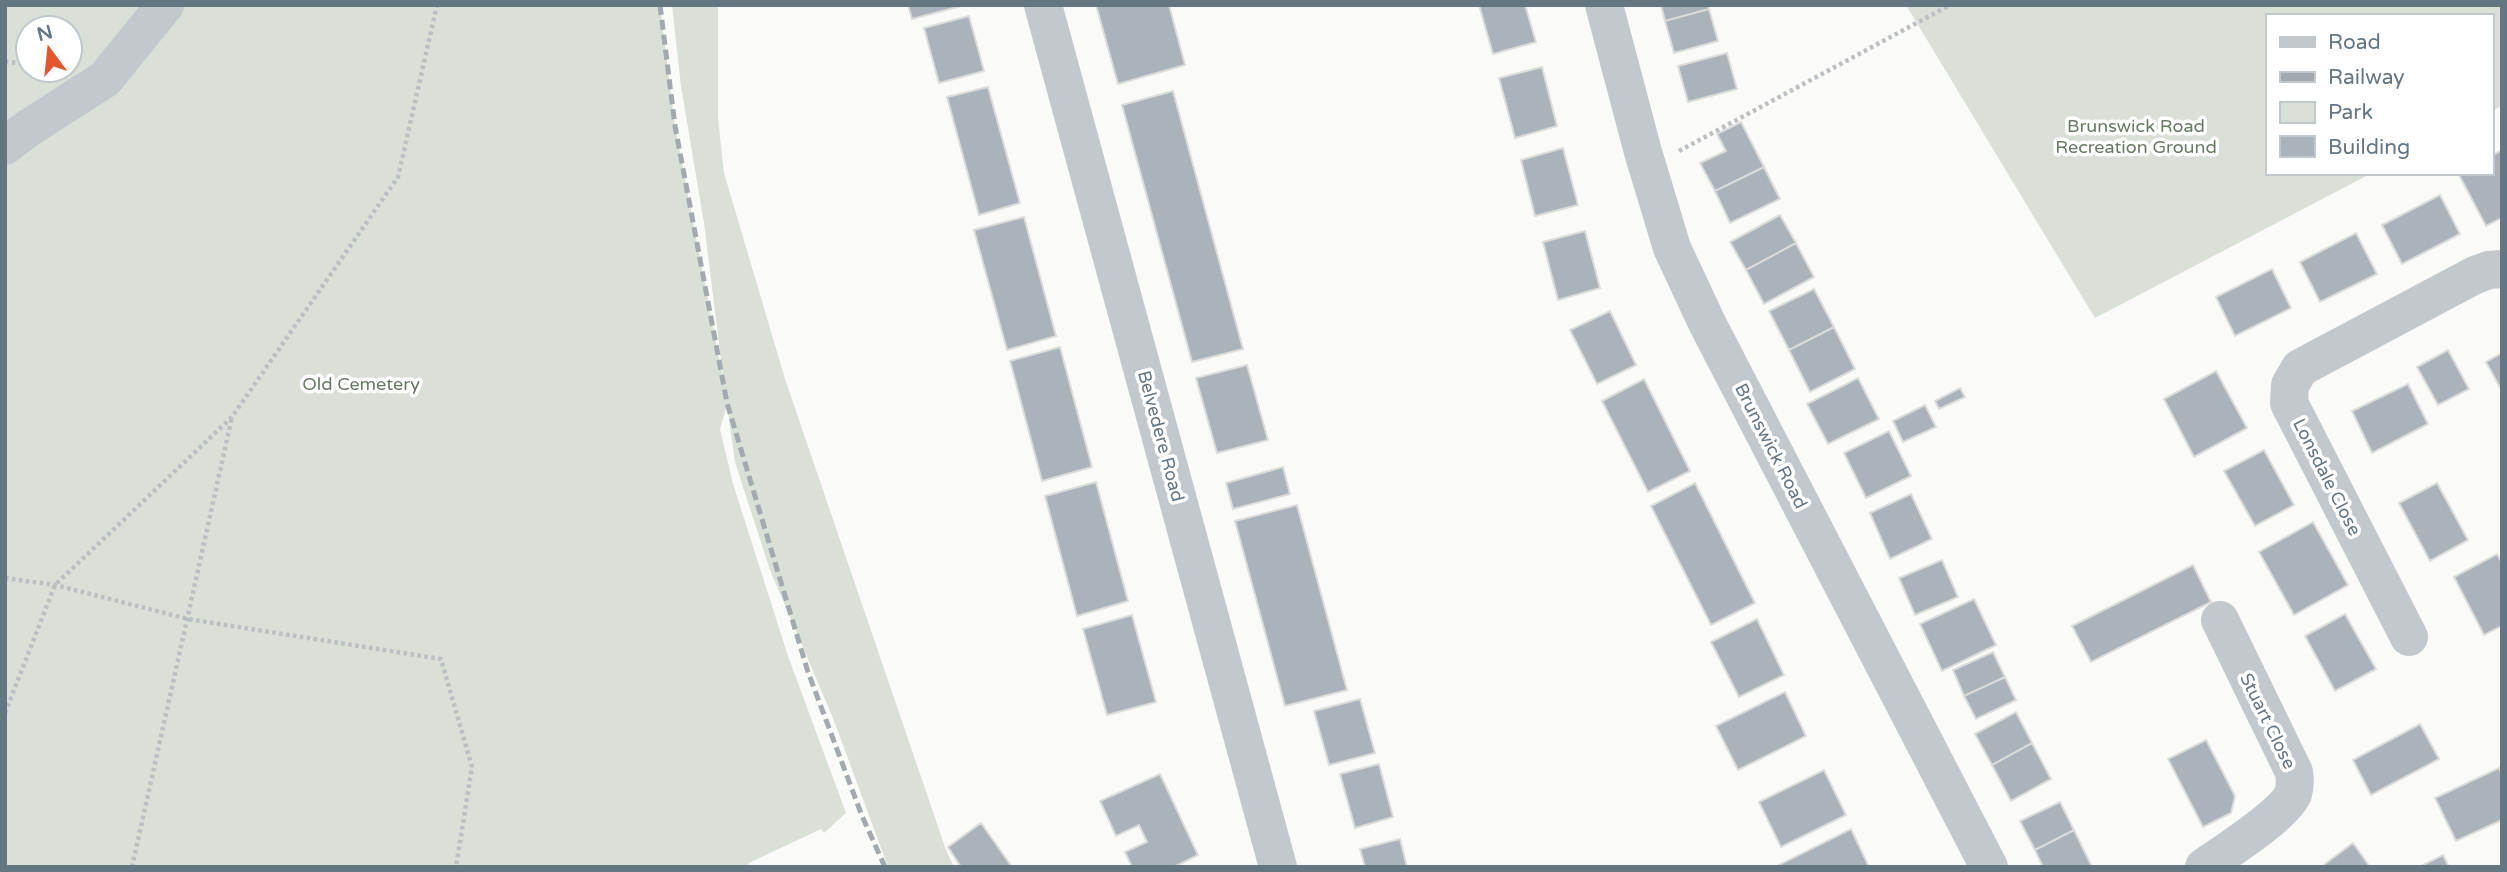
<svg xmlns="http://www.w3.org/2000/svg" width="2507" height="872" font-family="'Varela Round',sans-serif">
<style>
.green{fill:#dadfd7;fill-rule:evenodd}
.building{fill:#aab3b9;stroke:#dcdcda;stroke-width:2}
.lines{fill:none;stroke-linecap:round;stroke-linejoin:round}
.path{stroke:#bbbfc2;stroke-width:4.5;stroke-dasharray:3.5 3.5;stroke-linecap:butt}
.minor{stroke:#c3c8cc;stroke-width:38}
.rail{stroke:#a2aab0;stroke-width:5;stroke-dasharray:10 5;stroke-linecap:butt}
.labels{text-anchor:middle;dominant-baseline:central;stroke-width:7;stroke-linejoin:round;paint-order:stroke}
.park-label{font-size:18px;fill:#687a64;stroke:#fff}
.street-label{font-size:18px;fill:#657683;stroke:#fff}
</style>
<rect width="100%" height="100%" fill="#fafaf8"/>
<path class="green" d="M5,5H660L675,126L724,384L704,223L681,86L672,5H718V118L724,173L785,379L946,850L954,867H888L833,718L770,570L735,462L727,405L720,429L733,484L788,656L846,813L824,833L821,829L749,863L747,867H5ZM28,28H70V70H28Z
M1906,5H2502V106L2491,111V16H2267V173H2372L2095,318Z"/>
<path class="building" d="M908,5H965L912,19Z
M1096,5H1169L1185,65L1118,84Z
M1479,5H1525L1536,42L1493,54Z
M1661,5H1708L1709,9L1665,21Z
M1709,9L1718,41L1674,53L1665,21Z
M969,16L984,71L939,83L924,28Z
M1727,53L1737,89L1688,102L1678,66Z
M1542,67L1557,126L1515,138L1499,78Z
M988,87L1020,203L979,215L947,97Z
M1173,91L1243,349L1192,362L1122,105Z
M1741,122L1764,167L1715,191L1700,163L1726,151L1717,134Z
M1563,148L1578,205L1535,216L1521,160Z
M2502,150V218L2486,226L2458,173H2491V156Z
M1764,167L1780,199L1730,223L1715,191Z
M2440,195L2460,234L2402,264L2382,225Z
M1780,215L1796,243L1746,270L1730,242Z
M1024,217L1056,336L1007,350L974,230Z
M1585,231L1600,288L1558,300L1543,242Z
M2356,233L2377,274L2320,302L2300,262Z
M1796,243L1814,277L1764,304L1746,270Z
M2272,269L2291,308L2235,336L2216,297Z
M1814,289L1834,327L1789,350L1769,311Z
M1610,311L1636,365L1597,384L1570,330Z
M1834,327L1855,369L1810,392L1789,350Z
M1060,347L1092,467L1042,481L1010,361Z
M2448,350L2469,389L2438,405L2417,367Z
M2502,353V391L2486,362Z
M1247,365L1268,440L1217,453L1196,378Z
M2216,371L2247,428L2194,457L2164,399Z
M1858,378L1879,419L1828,444L1807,404Z
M1644,379L1690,471L1648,492L1602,401Z
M2408,384L2428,424L2372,453L2352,411Z
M1960,388L1965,397L1939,409L1935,401Z
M1925,405L1936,427L1903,442L1893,421Z
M1889,431L1911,476L1866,498L1844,453Z
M2264,450L2294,505L2255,526L2224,471Z
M1283,467L1290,494L1233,509L1226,483Z
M1096,482L1128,601L1077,616L1045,496Z
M1695,483L1755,603L1711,625L1651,506Z
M2437,483L2468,540L2430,561L2399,503Z
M1911,494L1932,539L1890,559L1870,513Z
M1297,505L1347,690L1285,706L1235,521Z
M2313,522L2348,585L2294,615L2259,552Z
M2497,554L2502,563V626L2484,635L2454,577Z
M1942,560L1958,597L1915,615L1899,578Z
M2193,565L2211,602L2091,662L2072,626Z
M1974,599L1996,645L1942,671L1920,624Z
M2345,614L2376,669L2335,691L2305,636Z
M1132,615L1156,702L1107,715L1083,629Z
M1757,619L1784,675L1739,697L1711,642Z
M1993,652L2005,677L1964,696L1953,670Z
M2005,677L2016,700L1976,719L1964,696Z
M1785,692L1806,736L1738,770L1716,726Z
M1360,699L1375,753L1329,765L1314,711Z
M2016,712L2032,743L1992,765L1975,734Z
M2420,724L2439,759L2371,795L2353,760Z
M2206,740L2235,796L2231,813L2203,827L2168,759Z
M2032,743L2051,779L2011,801L1992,765Z
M1379,764L1393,817L1355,828L1340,774Z
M2499,768L2502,774V820L2456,841L2435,798Z
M1824,770L1846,815L1781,847L1759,802Z
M1160,774L1198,855L1174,867H1132L1125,852L1147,842L1139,825L1116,836L1100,801Z
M2060,802L2074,830L2035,850L2020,821Z
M981,823L1012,867H961L948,847Z
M1851,829L1869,867H1775Z
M2074,830L2092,867H2043L2035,850Z
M1400,839L1407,867H1365L1360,849Z
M2353,843L2370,867H2321Z
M2443,855L2449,867H2419Z"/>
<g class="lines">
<path class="path" d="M5,61L28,65
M1679,151L1950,5
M5,578L55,585L188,619L441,659L472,767L456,867
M5,713L55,585L232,417L398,177L437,5
M132,867L232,417"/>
<path class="minor" d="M1043,5L1278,867
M1604,5L1643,152L1672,248L1707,323L1989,867
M5,146L27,129L105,79L165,5
M2409,637L2289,403L2290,385L2300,368L2475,275L2489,270L2502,269
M2204,867C2225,852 2283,816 2293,794C2295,788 2295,779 2294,772L2220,620"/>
<path class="rail" d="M660,5L675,126L727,403L808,672L862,816L885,867"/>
</g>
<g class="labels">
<g class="park-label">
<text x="2136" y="126">Brunswick Road<tspan x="2136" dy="21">Recreation Ground</tspan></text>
<text x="361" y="384">Old Cemetery</text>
</g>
<g class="street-label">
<text transform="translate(1161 436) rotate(75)">Belvedere Road</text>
<text transform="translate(1771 446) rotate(63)">Brunswick Road</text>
<text transform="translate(2327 477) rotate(63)">Lonsdale Close</text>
<text transform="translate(2268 721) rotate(64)">Stuart Close</text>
</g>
</g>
<rect width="2507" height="872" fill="none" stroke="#657683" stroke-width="14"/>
<rect x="2266" y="14" width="228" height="161" fill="#ffffff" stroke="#c1c8cd" stroke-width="2"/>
<rect x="2280" y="37" width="35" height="10" fill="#c3c8cc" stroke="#c1c8cd" stroke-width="2"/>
<text x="2328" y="49" font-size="21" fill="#657683">Road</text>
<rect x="2280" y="72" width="35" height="10" fill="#a2aab0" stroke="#c1c8cd" stroke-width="2"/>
<text x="2328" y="84" font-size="21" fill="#657683">Railway</text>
<rect x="2280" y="102" width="35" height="21" fill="#dadfd7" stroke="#c1c8cd" stroke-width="2"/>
<text x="2328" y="119" font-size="21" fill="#657683">Park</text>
<rect x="2280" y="136" width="35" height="21" fill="#aab3b9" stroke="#c1c8cd" stroke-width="2"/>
<text x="2328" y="154" font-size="21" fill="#657683">Building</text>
<g transform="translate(49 49) rotate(345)"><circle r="33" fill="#ffffff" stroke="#c1c8cd" stroke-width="2"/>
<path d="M0-5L12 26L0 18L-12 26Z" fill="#e4572e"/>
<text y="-10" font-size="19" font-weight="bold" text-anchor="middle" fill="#657683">N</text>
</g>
</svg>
